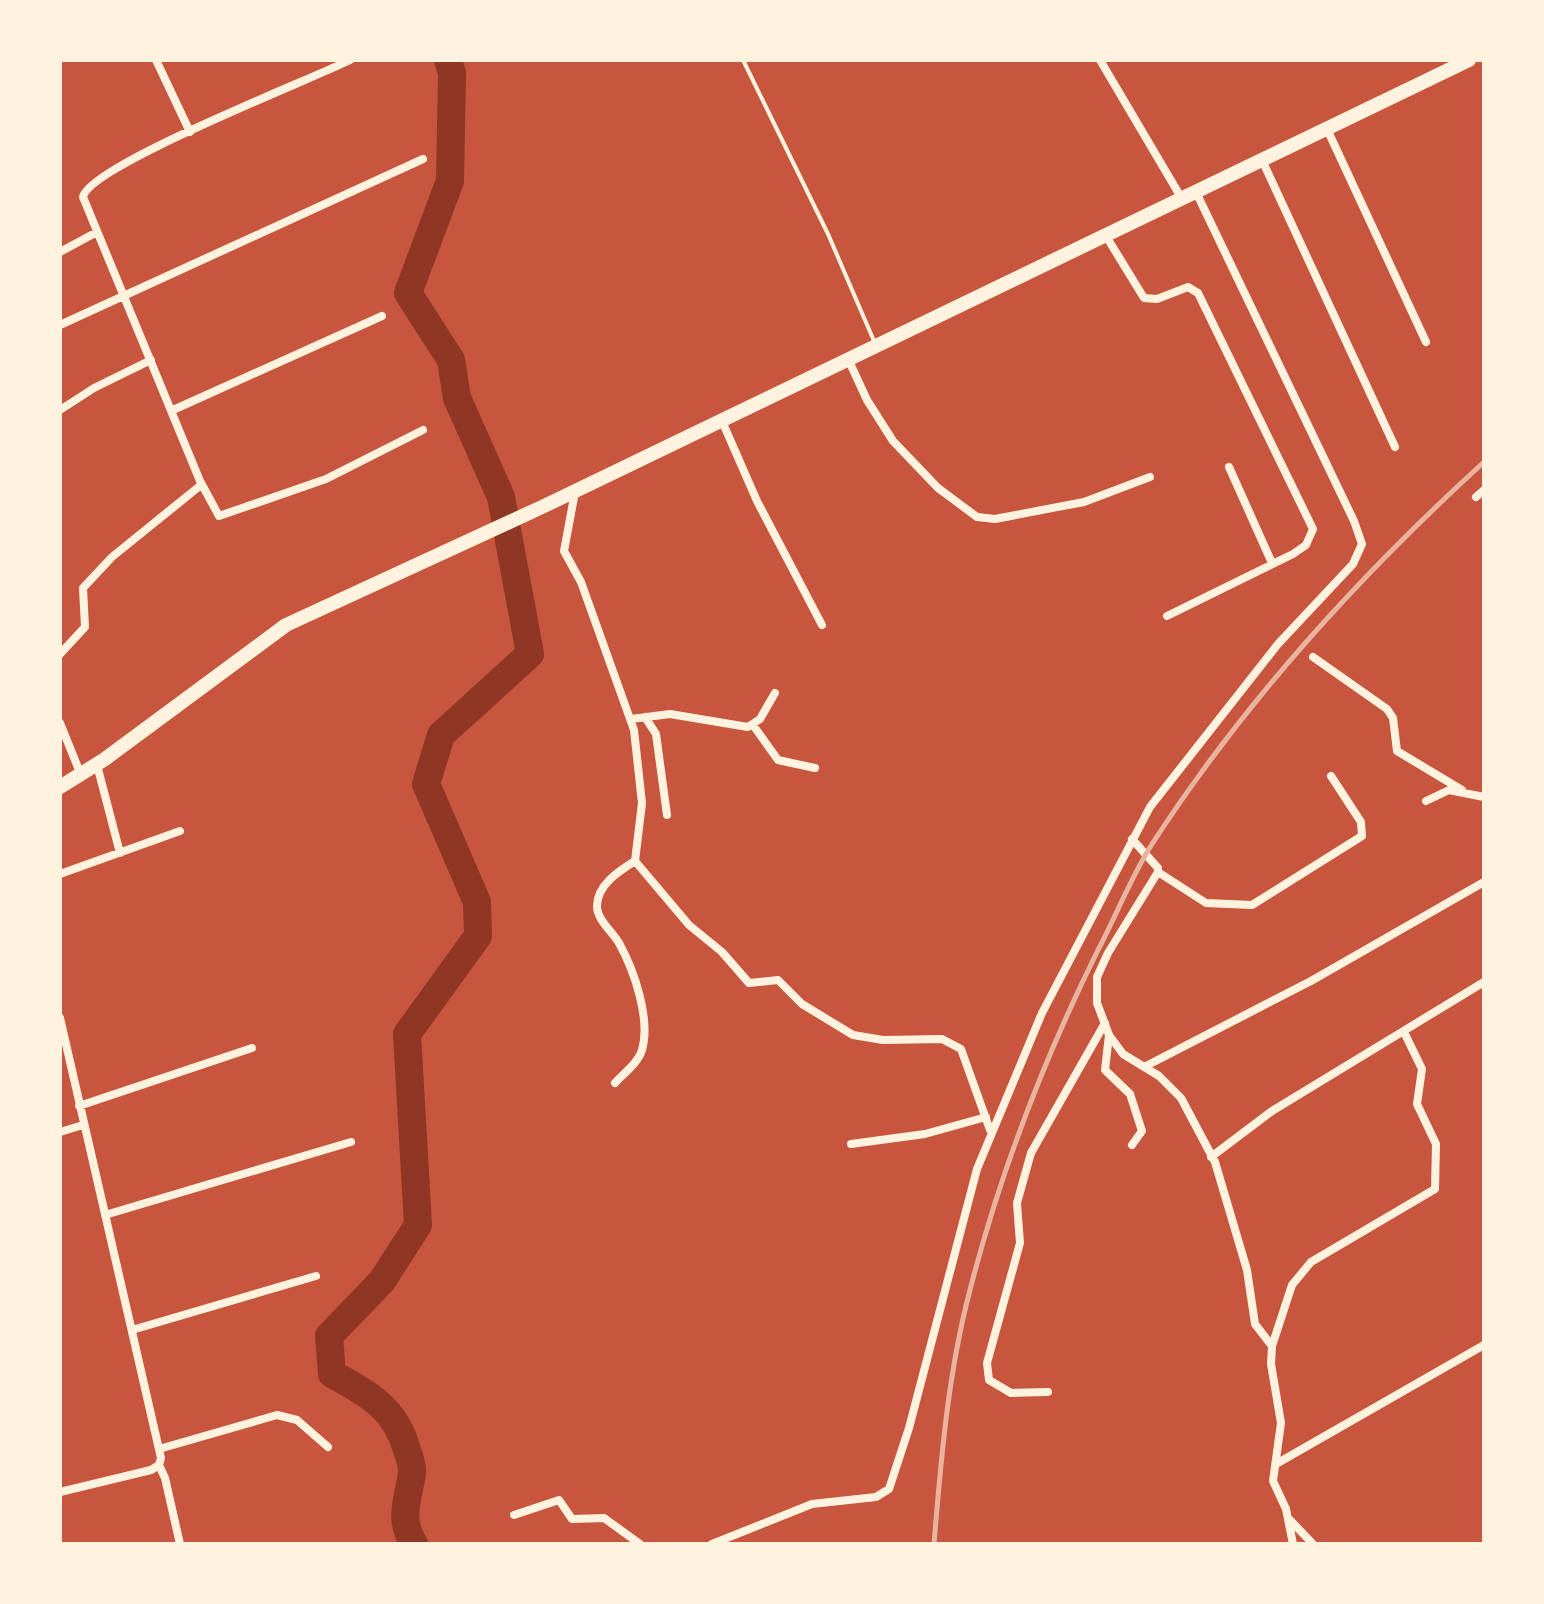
<svg xmlns="http://www.w3.org/2000/svg" width="1544" height="1604" font-family="'Roboto Condensed',sans-serif">
<style>
.lines{fill:none;stroke-linecap:round;stroke-linejoin:round}
.river{stroke:#8f3625;stroke-width:28}
.service{stroke:#fff3e0;stroke-width:4}
.minor{stroke:#fff3e0;stroke-width:8}
.primary{stroke:#fff3e0;stroke-width:14}
.rail{stroke:#e9b49f;stroke-width:5}
</style>
<rect width="100%" height="100%" fill="#c8553d"/>
<g class="lines">
<path class="river" d="M414,1544C398,1519 408,1500 412,1473C413,1466 409,1457 407,1450C396,1409 368,1393 332,1374L329,1336L382,1281L418,1225L407,1034L478,936L477,902L426,784L441,735L530,654L501,497L457,398L451,360L408,293L450,181L452,73L448,60"/>
<path class="service" d="M743,60L828,234L874,341"/>
<path class="minor" d="M156,60L190,132
M350,60C310,80 89,166 83,197L200,481L219,516L326,479L423,430
M1100,60L1182,199
M1327,129L1426,342
M1262,160L1395,447
M1106,236L1144,298L1157,299L1188,287L1198,293L1313,529L1306,545L1293,554L1167,616
M60,252L97,232
M60,325L423,159
M849,361L867,400L893,441L938,488L977,517L995,519L1084,502L1150,477
M60,410L94,388L151,360
M173,410L382,316
M722,421L757,501L822,625
M1229,467L1272,563
M575,492L564,551L581,582L634,730L642,803L635,861L689,925L722,952L749,983L778,980L802,1004L853,1035L883,1040L942,1039L961,1049L990,1130
M1476,497L1484,490
M60,654L85,627L83,588L112,557L201,485
M1313,657L1387,709L1393,718L1397,751L1462,790
M645,717L656,734L667,815
M631,719L670,714L748,727L760,719L775,693
M60,723L81,775
M753,725L778,760L815,768
M97,765L120,853
M1426,801L1449,790L1484,797
M1132,839L1158,868V872L1108,953L1097,977V1003L1109,1035L1123,1054L1159,1076L1181,1098L1215,1162L1247,1270L1255,1324L1272,1346L1271,1364L1281,1423L1273,1481L1286,1509L1293,1544
M1158,872L1206,903L1252,905L1362,836L1361,822L1331,776
M60,874L180,831
M60,1018L161,1458L159,1465L151,1470L60,1492
M1109,1035L1105,1070L1130,1094L1142,1131L1132,1145
M1144,1067L1311,981L1484,882
M615,1083C624,1073 638,1063 642,1050C651,1019 634,970 619,943C612,931 597,920 597,906C597,885 619,871 635,861
M79,1106L252,1048
M60,1132L83,1125
M851,1144L925,1134L986,1117
M1211,1157L1272,1111L1484,982
M105,1215L351,1142
M132,1330L316,1276
M1272,1346L1292,1285L1311,1262L1435,1189L1436,1144L1417,1104L1422,1069L1404,1032
M1048,1392L1011,1393L989,1380L987,1363L1020,1243L1017,1203L1031,1153L1105,1023
M159,1449L277,1415L297,1420L328,1447
M1276,1464L1484,1345
M159,1465L165,1478L180,1544
M514,1515L559,1500L572,1519L604,1518L640,1544
M1289,1519L1313,1544
M712,1544L812,1504L876,1497L889,1489L909,1428L977,1169L1042,1013L1150,807L1278,644L1353,564L1362,544L1354,521L1196,192"/>
<path class="primary" d="M60,787L105,759L286,625L542,507L1469,60"/>
<path class="rail" d="M934,1544C941,1459 948,1373 970,1290C1000,1173 1044,1059 1098,950C1116,916 1131,877 1152,844C1244,702 1359,576 1484,462"/>
</g>
<rect width="1544" height="1604" fill="none" stroke="#fff3e0" stroke-width="124"/>
</svg>
